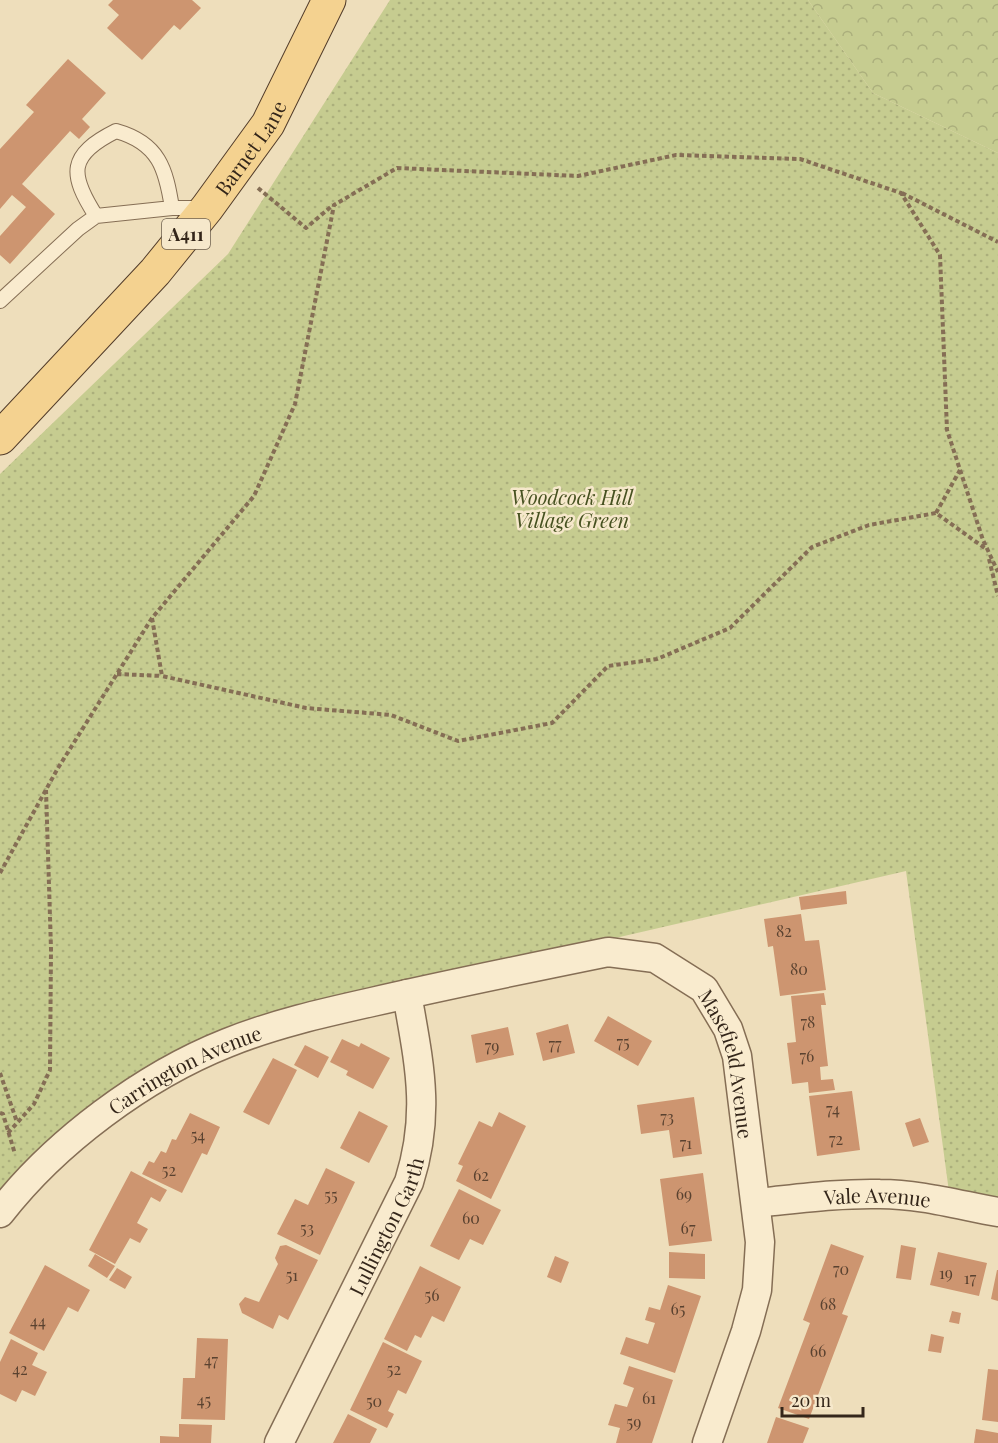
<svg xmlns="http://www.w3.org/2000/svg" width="998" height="1443" font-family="'Playfair Display',serif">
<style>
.grass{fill:url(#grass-dots)}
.forest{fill:url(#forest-crowns)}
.building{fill:#cd9570}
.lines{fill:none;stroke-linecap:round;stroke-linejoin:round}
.service-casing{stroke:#856e55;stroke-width:16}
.minor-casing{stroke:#856e55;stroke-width:31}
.primary-casing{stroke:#523c2a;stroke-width:35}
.path{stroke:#856e55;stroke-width:4;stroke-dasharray:4.5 3;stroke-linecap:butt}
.service{stroke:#f9ebce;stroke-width:14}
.minor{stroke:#f9ebce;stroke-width:28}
.primary{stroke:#f4d290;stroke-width:33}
.labels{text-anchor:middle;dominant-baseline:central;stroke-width:5;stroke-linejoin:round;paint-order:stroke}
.number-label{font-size:16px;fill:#5a4230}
.shield{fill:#f6e8cb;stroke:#6e604f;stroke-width:1.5}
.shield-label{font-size:18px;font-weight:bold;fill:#34261a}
.street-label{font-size:20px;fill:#34261a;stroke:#f6e8cb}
.park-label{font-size:20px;font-style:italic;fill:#465120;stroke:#f6e8cb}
</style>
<defs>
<pattern id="grass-dots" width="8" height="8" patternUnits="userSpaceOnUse" patternTransform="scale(1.5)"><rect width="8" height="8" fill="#c6cc90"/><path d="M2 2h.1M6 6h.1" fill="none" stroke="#abaf7c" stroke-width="1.8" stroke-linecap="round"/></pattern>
<pattern id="forest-crowns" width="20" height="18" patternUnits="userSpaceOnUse" patternTransform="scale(1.5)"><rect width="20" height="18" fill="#c6cc90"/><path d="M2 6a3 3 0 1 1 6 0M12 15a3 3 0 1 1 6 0" fill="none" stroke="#abaf7c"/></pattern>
</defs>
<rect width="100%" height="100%" fill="#eedebb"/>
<path class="grass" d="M390,0H808L873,93L998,153V1198L949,1192L906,871L281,1015L0,1192V474L228,254Z"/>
<path class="forest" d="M808,0H998V153L873,93Z"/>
<path class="building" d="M113,0H192L201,8L180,30L174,25L142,60L107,28L119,15L108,5Z
M68,59L106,93L82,119L90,127L79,139L70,131L22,184L55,214L10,264L0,255V236L26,207L12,195L0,209V149L34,112L26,105Z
M846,891L847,904L801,910L799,897Z
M801,914L805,941L819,940L826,990L780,996L773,946L768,947L764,919Z
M824,993L826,1005H821L828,1066L820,1067L821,1080L833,1079L835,1090L809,1093L808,1082L792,1084L787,1043L796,1042L791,996Z
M608,1016L652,1041L638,1066L594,1041Z
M568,1024L575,1053L543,1061L536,1033Z
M508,1027L514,1055L476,1063L471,1035Z
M342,1039L359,1047L361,1043L390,1058L373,1089L346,1075L348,1071L330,1062Z
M305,1045L329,1057L318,1078L294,1065Z
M273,1058L297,1070L269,1125L243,1112Z
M852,1091L860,1150L817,1156L809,1096Z
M694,1097L702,1154L673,1158L669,1130L641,1134L637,1105Z
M359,1111L388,1126L369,1163L340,1148Z
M499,1112L526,1126L491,1199L456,1181L463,1166L458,1164L479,1121L492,1127Z
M190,1113L220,1127L207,1155L202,1153L182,1193L142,1174L149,1161L154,1163L161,1151L166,1153L172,1139L176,1140Z
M920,1118L929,1142L913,1147L905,1123Z
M326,1168L355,1182L320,1255L277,1234L295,1199L308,1205Z
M131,1171L167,1190L160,1202L151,1197L137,1223L148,1229L140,1243L130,1238L115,1264L89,1250Z
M703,1173L712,1241L669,1246L660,1179Z
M459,1189L501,1210L483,1245L470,1239L459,1260L430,1246Z
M831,1244L864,1256L842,1314L848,1316L809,1419L778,1408L810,1323L803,1320Z
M286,1245L318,1260L288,1320L279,1315L273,1329L242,1313L239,1304L245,1297L259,1302L278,1264L275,1258L280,1246Z
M901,1245L916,1248L911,1280L896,1278Z
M669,1252L705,1254V1279L669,1278Z
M938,1252L987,1263L979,1296L930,1285Z
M95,1254L115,1266L107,1278L88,1266Z
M555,1256L569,1262L561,1283L547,1277Z
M45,1265L90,1290L78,1312L68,1307L44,1351L9,1333Z
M420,1266L461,1287L444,1322L432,1316L421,1338L415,1335L407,1351L384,1339Z
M117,1268L132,1277L125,1289L109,1280Z
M997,1270H998V1301L991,1299Z
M668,1285L701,1296L675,1373L620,1354L626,1337L648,1344L655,1323L645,1320L649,1307L660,1310Z
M952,1311L961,1313L959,1324L949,1322Z
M931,1334L944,1337L941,1353L928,1351Z
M197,1338L228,1339L225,1420L181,1419L183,1378H195Z
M11,1339L38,1353L32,1365L47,1372L35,1396L22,1390L16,1402L0,1394V1362Z
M383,1342L422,1361L406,1394L398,1390L388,1411L394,1414L387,1428L350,1410Z
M629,1366L673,1380L652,1443H616L620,1428L608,1425L615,1404L627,1407L634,1388L623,1384Z
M988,1369L998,1370V1422L982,1420Z
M348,1414L377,1429L370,1443H333Z
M776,1417L809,1428L803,1443H767Z
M179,1424L212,1425L211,1443H160V1436L179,1437Z
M976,1429L998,1433V1443H974Z"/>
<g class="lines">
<defs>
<path id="service" d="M96,216C69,174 68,155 116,131C159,143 166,169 172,208
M0,301L78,229L96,216L172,208H202"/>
<g id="minor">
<path id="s1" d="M756,1203C797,1199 838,1193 880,1194C919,1194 959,1205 998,1212"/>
<path id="s2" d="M0,1213C55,1142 144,1076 227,1043C274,1024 323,1013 372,1002C450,984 529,968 608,952L655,958L704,989L728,1029L737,1056L760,1242L757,1290L746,1331L707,1443"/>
<path id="s3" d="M279,1443L409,1182C431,1113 419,1063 407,994"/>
</g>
<g id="primary">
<path id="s4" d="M0,438L155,272L207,208L268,124L329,0"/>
</g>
</defs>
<use href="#service" class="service-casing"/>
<use href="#minor" class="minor-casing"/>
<use href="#primary" class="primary-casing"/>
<path class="path" d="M258,188L306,228L333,205
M902,193L998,242
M936,513L960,470
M989,559L998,596
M152,618L162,676L306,708L391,715L458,741L552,723L608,666L657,659L730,628L812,547L869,525L936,513L986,549
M117,674L162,676
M0,873L58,768L152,618L254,496L295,404L334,205L397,168L578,176L676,155L800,159L901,193L940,255L947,430L983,540L998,572
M0,1073L17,1122
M0,1113L3,1114L15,1154
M8,1133L34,1104L50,1070L51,949L46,790"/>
<use href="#service" class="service"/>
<use href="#minor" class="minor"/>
<use href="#primary" class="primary"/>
</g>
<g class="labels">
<g class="number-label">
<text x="784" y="930">82</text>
<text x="799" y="968">80</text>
<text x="808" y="1021">78</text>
<text x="623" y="1041">75</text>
<text x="555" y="1043">77</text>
<text x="492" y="1045">79</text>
<text x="807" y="1055">76</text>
<text x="833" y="1108">74</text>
<text x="667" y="1116">73</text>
<text x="198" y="1134">54</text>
<text x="836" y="1138">72</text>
<text x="686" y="1142">71</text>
<text x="169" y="1169">52</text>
<text x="481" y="1174">62</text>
<text x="684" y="1193">69</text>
<text x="331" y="1194">55</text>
<text x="471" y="1217">60</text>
<text x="307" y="1227">53</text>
<text x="688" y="1227">67</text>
<text x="841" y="1268">70</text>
<text x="946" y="1272">19</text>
<text x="292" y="1274">51</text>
<text x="970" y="1277">17</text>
<text x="432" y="1294">56</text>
<text x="828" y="1303">68</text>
<text x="678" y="1308">65</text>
<text x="38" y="1320">44</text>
<text x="818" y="1350">66</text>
<text x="211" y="1359">47</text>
<text x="20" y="1368">42</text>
<text x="394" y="1368">52</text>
<text x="649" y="1397">61</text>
<text x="204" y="1399">45</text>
<text x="374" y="1400">50</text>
<text x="634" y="1421">59</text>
</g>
<rect class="shield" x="162" y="219" width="48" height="30" rx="4.5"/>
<g class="shield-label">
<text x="186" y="234">A411</text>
</g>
<g class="street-label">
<text stroke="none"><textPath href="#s4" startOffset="384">Barnet Lane</textPath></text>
<text stroke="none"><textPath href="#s2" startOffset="864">Masefield Avenue</textPath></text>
<text stroke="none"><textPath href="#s2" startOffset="237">Carrington Avenue</textPath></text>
<text stroke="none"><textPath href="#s1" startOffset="122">Vale Avenue</textPath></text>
<text stroke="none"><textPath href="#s3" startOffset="242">Lullington Garth</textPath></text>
</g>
<g class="park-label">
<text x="572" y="496">Woodcock Hill<tspan x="572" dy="23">Village Green</tspan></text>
</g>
</g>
<path d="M782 1407v9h81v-9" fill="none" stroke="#34261a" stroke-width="3"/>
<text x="791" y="1407" font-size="18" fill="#34261a" stroke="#f6e8cb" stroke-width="4.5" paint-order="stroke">20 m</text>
</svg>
